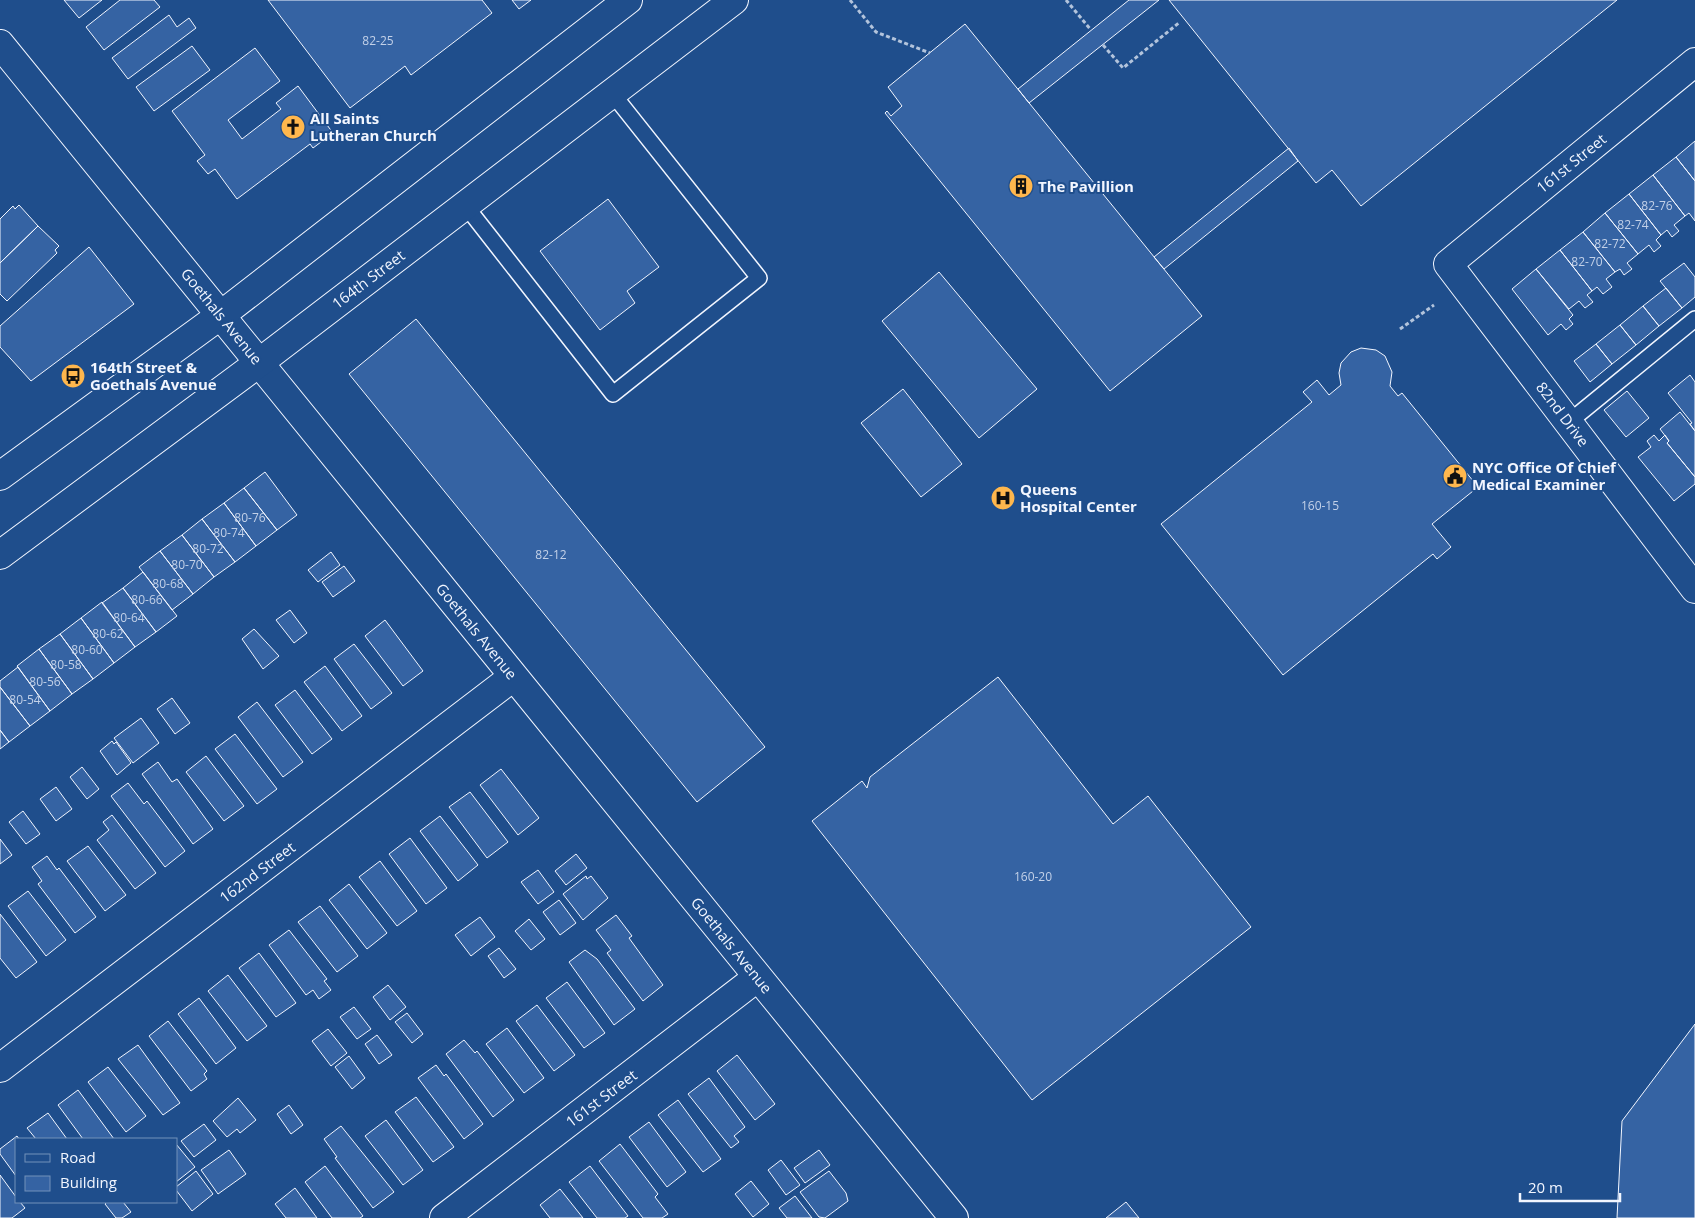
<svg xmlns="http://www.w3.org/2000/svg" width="1695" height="1218" font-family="'Open Sans',sans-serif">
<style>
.building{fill:#3563a3;stroke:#f2f6ff}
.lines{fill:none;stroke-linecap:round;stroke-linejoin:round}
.lane-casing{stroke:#f2f6ff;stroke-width:18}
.street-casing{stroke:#f2f6ff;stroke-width:30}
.secondary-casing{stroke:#f2f6ff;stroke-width:30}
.path{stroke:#b3c4dc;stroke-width:3;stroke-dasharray:4 2.5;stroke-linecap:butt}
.lane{stroke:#1f4e8c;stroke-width:15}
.street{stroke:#1f4e8c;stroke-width:28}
.secondary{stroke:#1f4e8c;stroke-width:28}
.labels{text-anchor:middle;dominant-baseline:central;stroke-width:4;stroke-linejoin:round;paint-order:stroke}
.number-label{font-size:12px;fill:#c3d1e8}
.poi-label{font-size:15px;font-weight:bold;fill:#f2f6ff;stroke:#1f4e8c;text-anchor:start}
.street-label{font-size:15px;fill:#f2f6ff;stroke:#1f4e8c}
</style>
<rect width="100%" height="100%" fill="#1f4e8c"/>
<path class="building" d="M64,0H102L79,18Z
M120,0H154L160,7L104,50L86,27Z
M268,0H482L492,13L411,75L405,66L350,108Z
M512,0H531L519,9Z
M1129,0H1159L1029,103L1018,89Z
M1169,0H1617L1361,206L1332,170L1316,183Z
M169,15L177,27L189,18L196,28L128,79L112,58Z
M965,24L1202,316L1110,391L885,113L887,111L891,116L902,106L888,87Z
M192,46L210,70L154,111L136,87Z
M255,48L280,81L228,120L242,139L281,109L276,103L298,86L333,133L313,148L310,144L237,199L215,169L208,174L197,161L205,155L172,111Z
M1695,141V181L1676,157Z
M1289,148L1298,161L1164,269L1154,257Z
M1676,157L1695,181V221L1689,213L1685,216L1653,175Z
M1653,175L1685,216L1674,225L1679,231L1672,237L1667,230L1661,235L1629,194Z
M1629,194L1661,235L1656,240L1661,246L1654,252L1649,245L1638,254L1605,213Z
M608,199L659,267L627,291L635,303L600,330L540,251Z
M19,205L38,226L0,263V219L13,206L15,209Z
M1605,213L1638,254L1627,263L1632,269L1624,275L1620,269L1615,272L1583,232Z
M38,226L59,246L55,250L57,253L7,301L0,294V263Z
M1583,232L1615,272L1606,279L1612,287L1603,294L1597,287L1592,291L1560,250Z
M89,247L134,304L31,381L0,347V326Z
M1560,250L1592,291L1587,295L1593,302L1585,308L1579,301L1569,309L1536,269Z
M1684,263L1695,277V297L1682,308L1660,281Z
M1536,269L1573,315L1569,319L1573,324L1566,330L1561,324L1548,335L1512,289Z
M939,272L1037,389L979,438L882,321Z
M1666,288L1682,308L1659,326L1643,306Z
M1643,306L1659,326L1636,345L1620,325Z
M416,319L765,747L697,802L349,374Z
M1620,325L1636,345L1612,364L1596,344Z
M1596,344L1612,364L1590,382L1574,361Z
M1361,348L1376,350L1385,356L1392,372L1390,386L1398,396L1402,393L1478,487L1432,524L1451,547L1437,559L1433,554L1283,675L1161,524L1312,402L1303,392L1317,380L1329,395L1341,385L1339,373L1341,363L1351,352Z
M1690,375L1695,382V431L1690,424L1692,423L1668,393Z
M903,389L962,464L921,497L861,423Z
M1627,391L1649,418L1626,437L1604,410Z
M1680,412L1695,431V477L1667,443L1669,441L1660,429Z
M1654,435L1659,441L1665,435L1669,441L1667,443L1695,477V484L1674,501L1638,457L1651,447L1647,441Z
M265,472L297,515L277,530L244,488Z
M244,488L277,530L256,546L224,503Z
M224,503L256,546L235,562L202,519Z
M202,519L235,562L214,577L182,535Z
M182,535L214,577L193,594L160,551Z
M160,551L193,594L172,610L139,567Z
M331,552L340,565L318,582L308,570Z
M344,566L355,581L333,597L322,582Z
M143,572L177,616L156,632L123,588Z
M123,588L156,632L135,647L102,603Z
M102,602L135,647L114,663L81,618Z
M290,610L307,633L294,643L276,620Z
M81,618L114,663L93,679L60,634Z
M385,620L423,671L403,686L365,636Z
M254,629L279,656L263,669L242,639Z
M60,634L93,679L72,694L39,649Z
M354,644L392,693L371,709L334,659Z
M39,649L72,694L50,711L17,666Z
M325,666L362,716L342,731L304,682Z
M18,667L50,711L30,726L0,687V681Z
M998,677L1113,824L1148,796L1251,927L1032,1100L812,821L862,781L867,788L870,777Z
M0,687L30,726L9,742L0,730Z
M295,690L332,739L312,754L275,705Z
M172,698L190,723L175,734L157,709Z
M257,702L303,762L283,777L238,717Z
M141,718L159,743L133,763L114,738Z
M0,730L9,742L0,749Z
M235,734L277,789L257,804L215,749Z
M112,741L114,744L116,742L131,763L117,775L100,751Z
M206,756L244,806L224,821L186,772Z
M158,762L172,782L177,779L213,829L193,844L142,774Z
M82,767L99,789L87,799L70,777Z
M501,769L539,818L518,835L480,785Z
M128,783L144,804L147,801L185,851L165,867L111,796Z
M56,787L72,809L56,821L40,799Z
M470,792L508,842L487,858L449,807Z
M23,811L40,834L26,844L9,822Z
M112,815L156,873L135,889L97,840L109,830L103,822Z
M440,816L478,865L458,881L420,831Z
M410,838L447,888L426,904L389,854Z
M0,839L12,855L0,864Z
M88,846L126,895L105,911L67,861Z
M576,854L587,868L566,885L555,871Z
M47,856L57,870L59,868L96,917L75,933L38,884L42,881L32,867Z
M380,861L417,911L397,926L359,877Z
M538,870L554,892L538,904L521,882Z
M586,876L587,879L591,876L608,898L583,920L563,894Z
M349,884L387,933L367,949L329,900Z
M28,891L66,940L46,956L8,906Z
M559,900L576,923L560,935L543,912Z
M320,906L358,956L337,972L298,922Z
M0,914L37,962L16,978L0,958Z
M616,915L632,936L629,938L663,985L643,1001L607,953L611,950L596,930Z
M480,917L495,937L471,956L455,935Z
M529,919L545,939L531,950L515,931Z
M289,930L327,979L324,981L331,990L319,999L313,990L306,995L269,945Z
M499,948L516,969L504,978L488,956Z
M585,950L597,959L635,1009L614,1025L569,962Z
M259,953L296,1003L276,1017L239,968Z
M228,975L267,1026L247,1041L208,991Z
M567,982L605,1033L584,1048L546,998Z
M388,985L406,1007L390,1020L373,997Z
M199,998L236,1048L216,1064L178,1014Z
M537,1005L575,1055L554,1071L516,1021Z
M354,1007L371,1029L357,1039L340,1017Z
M407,1013L423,1034L412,1043L395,1022Z
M168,1021L207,1071L204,1074L207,1079L191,1091L149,1036Z
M1695,1024V1218H1617L1622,1121Z
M507,1028L544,1078L524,1093L486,1044Z
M328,1029L347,1053L331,1066L312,1041Z
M377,1035L392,1055L379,1064L365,1044Z
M464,1040L475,1053L477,1051L514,1100L493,1117L446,1054Z
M138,1045L180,1103L163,1115L118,1059Z
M737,1055L775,1104L755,1120L717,1071Z
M349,1056L365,1078L352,1089L335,1067Z
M436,1065L444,1076L446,1074L483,1124L464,1139L418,1078Z
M108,1067L146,1116L126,1132L88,1082Z
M709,1078L745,1127L734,1136L739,1142L731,1148L688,1094Z
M78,1090L114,1139H83L58,1105Z
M416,1097L454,1147L433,1162L395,1112Z
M238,1098L256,1120L240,1133L237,1129L227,1137L213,1121Z
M678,1100L721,1159L703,1172L658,1115Z
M289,1105L303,1125L291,1134L277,1114Z
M48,1113L67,1139H36L27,1128Z
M386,1120L423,1170L403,1185L365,1136Z
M649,1122L686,1172L667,1187L629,1137Z
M204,1124L216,1140L194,1157L181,1141Z
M341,1126L394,1192L373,1208L335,1158L337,1157L324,1139Z
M17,1136L19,1139H16V1176L0,1154V1149Z
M176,1144L195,1167L176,1182Z
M620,1144L658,1194L655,1197L668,1214L662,1218H643L599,1161Z
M229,1150L246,1174L218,1194L201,1170Z
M819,1150L830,1165L805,1183L794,1168Z
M781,1160L800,1185L786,1195L768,1170Z
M325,1166L363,1216L360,1218H332L305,1182Z
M590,1166L628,1216L625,1218H597L569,1182Z
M196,1171L213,1194L192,1211L176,1190V1187Z
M829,1171L846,1193L848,1201L825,1218L819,1217L800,1192Z
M0,1175L16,1197V1202H20L25,1208L12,1218H0Z
M751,1181L769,1204L753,1217L735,1194Z
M295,1188L317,1218H286L275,1204Z
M560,1189L564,1194L583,1218H550L540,1205Z
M795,1196L812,1218H787L779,1208Z
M107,1202H123L131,1212L122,1218H116L105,1204Z
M1126,1202L1139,1218H1106Z"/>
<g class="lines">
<defs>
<path id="lane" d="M465,205L613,394L759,278L612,93
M1569,422L1695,319"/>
<path id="street" d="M0,44L954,1218
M1695,62L1448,264L1695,589
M0,1068L513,677
M444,1218L758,977"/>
<path id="secondary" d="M0,476L221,315L628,0
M0,555L260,362L734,0"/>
</defs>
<use href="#lane" class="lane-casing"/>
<use href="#street" class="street-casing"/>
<use href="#secondary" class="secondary-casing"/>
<path class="path" d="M850,0L876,32L930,53
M1066,0L1091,30
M1103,45L1123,68L1180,22
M1400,329L1434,305"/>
<use href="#lane" class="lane"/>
<use href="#street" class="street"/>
<use href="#secondary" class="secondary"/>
</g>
<defs>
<symbol id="church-disc" viewBox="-11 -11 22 22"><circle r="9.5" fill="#ffb74d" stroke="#1f4e8c"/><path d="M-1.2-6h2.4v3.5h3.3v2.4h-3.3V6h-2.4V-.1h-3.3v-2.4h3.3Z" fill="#111"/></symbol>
<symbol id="building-disc" viewBox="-11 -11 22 22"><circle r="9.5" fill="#ffb74d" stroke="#1f4e8c"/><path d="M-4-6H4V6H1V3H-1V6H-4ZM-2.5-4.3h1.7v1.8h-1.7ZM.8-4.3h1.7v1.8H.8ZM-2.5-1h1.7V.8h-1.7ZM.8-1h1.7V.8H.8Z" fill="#111"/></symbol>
<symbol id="bus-disc" viewBox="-11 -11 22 22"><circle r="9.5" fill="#ffb74d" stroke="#1f4e8c"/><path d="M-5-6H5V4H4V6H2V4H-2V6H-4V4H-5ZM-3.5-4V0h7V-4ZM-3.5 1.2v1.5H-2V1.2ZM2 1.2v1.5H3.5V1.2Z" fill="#111"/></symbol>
<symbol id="civic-disc" viewBox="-11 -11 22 22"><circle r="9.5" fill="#ffb74d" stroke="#1f4e8c"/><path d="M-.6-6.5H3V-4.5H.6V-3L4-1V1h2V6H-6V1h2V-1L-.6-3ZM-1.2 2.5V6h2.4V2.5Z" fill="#111"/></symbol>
<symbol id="hospital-disc" viewBox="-11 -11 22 22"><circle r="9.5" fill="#ffb74d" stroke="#1f4e8c"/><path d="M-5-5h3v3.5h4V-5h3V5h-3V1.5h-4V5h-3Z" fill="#111"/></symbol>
</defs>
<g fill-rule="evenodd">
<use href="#church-disc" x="279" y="113" width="28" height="28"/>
<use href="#building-disc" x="1007" y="172" width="28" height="28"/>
<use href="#bus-disc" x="59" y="362" width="28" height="28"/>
<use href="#civic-disc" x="1441" y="462" width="28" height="28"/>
<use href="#hospital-disc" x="989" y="484" width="28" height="28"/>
</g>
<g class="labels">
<g class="number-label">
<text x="378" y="40">82-25</text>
<text x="1657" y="205">82-76</text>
<text x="1633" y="224">82-74</text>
<text x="1610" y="243">82-72</text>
<text x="1587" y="261">82-70</text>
<text x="1320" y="505">160-15</text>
<text x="250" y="517">80-76</text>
<text x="229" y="532">80-74</text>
<text x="208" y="548">80-72</text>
<text x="551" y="554">82-12</text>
<text x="187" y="564">80-70</text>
<text x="168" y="583">80-68</text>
<text x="147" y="599">80-66</text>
<text x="129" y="617">80-64</text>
<text x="108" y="633">80-62</text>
<text x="87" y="649">80-60</text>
<text x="66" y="664">80-58</text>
<text x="45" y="681">80-56</text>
<text x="25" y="699">80-54</text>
<text x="1033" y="876">160-20</text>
</g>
<g class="poi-label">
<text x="310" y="118">All Saints<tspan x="310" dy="17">Lutheran Church</tspan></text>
<text x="1038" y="186">The Pavillion</text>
<text x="90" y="367">164th Street &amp;<tspan x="90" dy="17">Goethals Avenue</tspan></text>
<text x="1472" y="467">NYC Office Of Chief<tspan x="1472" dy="17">Medical Examiner</tspan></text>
<text x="1020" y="489">Queens<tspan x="1020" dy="17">Hospital Center</tspan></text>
</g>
<g class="street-label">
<text transform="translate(1571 163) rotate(-39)">161st Street</text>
<text transform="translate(368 279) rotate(-37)">164th Street</text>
<text transform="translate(222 316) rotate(51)">Goethals Avenue</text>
<text transform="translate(1563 414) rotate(53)">82nd Drive</text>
<text transform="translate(477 631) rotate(51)">Goethals Avenue</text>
<text transform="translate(257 872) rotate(-37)">162nd Street</text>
<text transform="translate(732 945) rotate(51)">Goethals Avenue</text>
<text transform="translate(601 1098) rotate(-37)">161st Street</text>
</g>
</g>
<rect x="15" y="1138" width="162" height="65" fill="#1f4e8c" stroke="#7391ba"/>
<rect x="25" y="1154" width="25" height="8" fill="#1f4e8c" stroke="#7391ba"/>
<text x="60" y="1163" font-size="15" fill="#f2f6ff">Road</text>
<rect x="25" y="1176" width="25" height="15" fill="#3563a3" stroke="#7391ba"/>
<text x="60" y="1188" font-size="15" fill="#f2f6ff">Building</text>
<path d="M1520 1193v8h100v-8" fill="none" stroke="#f2f6ff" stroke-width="2.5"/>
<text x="1528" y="1193" font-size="15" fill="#f2f6ff" stroke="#1f4e8c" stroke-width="4" paint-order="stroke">20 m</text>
</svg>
